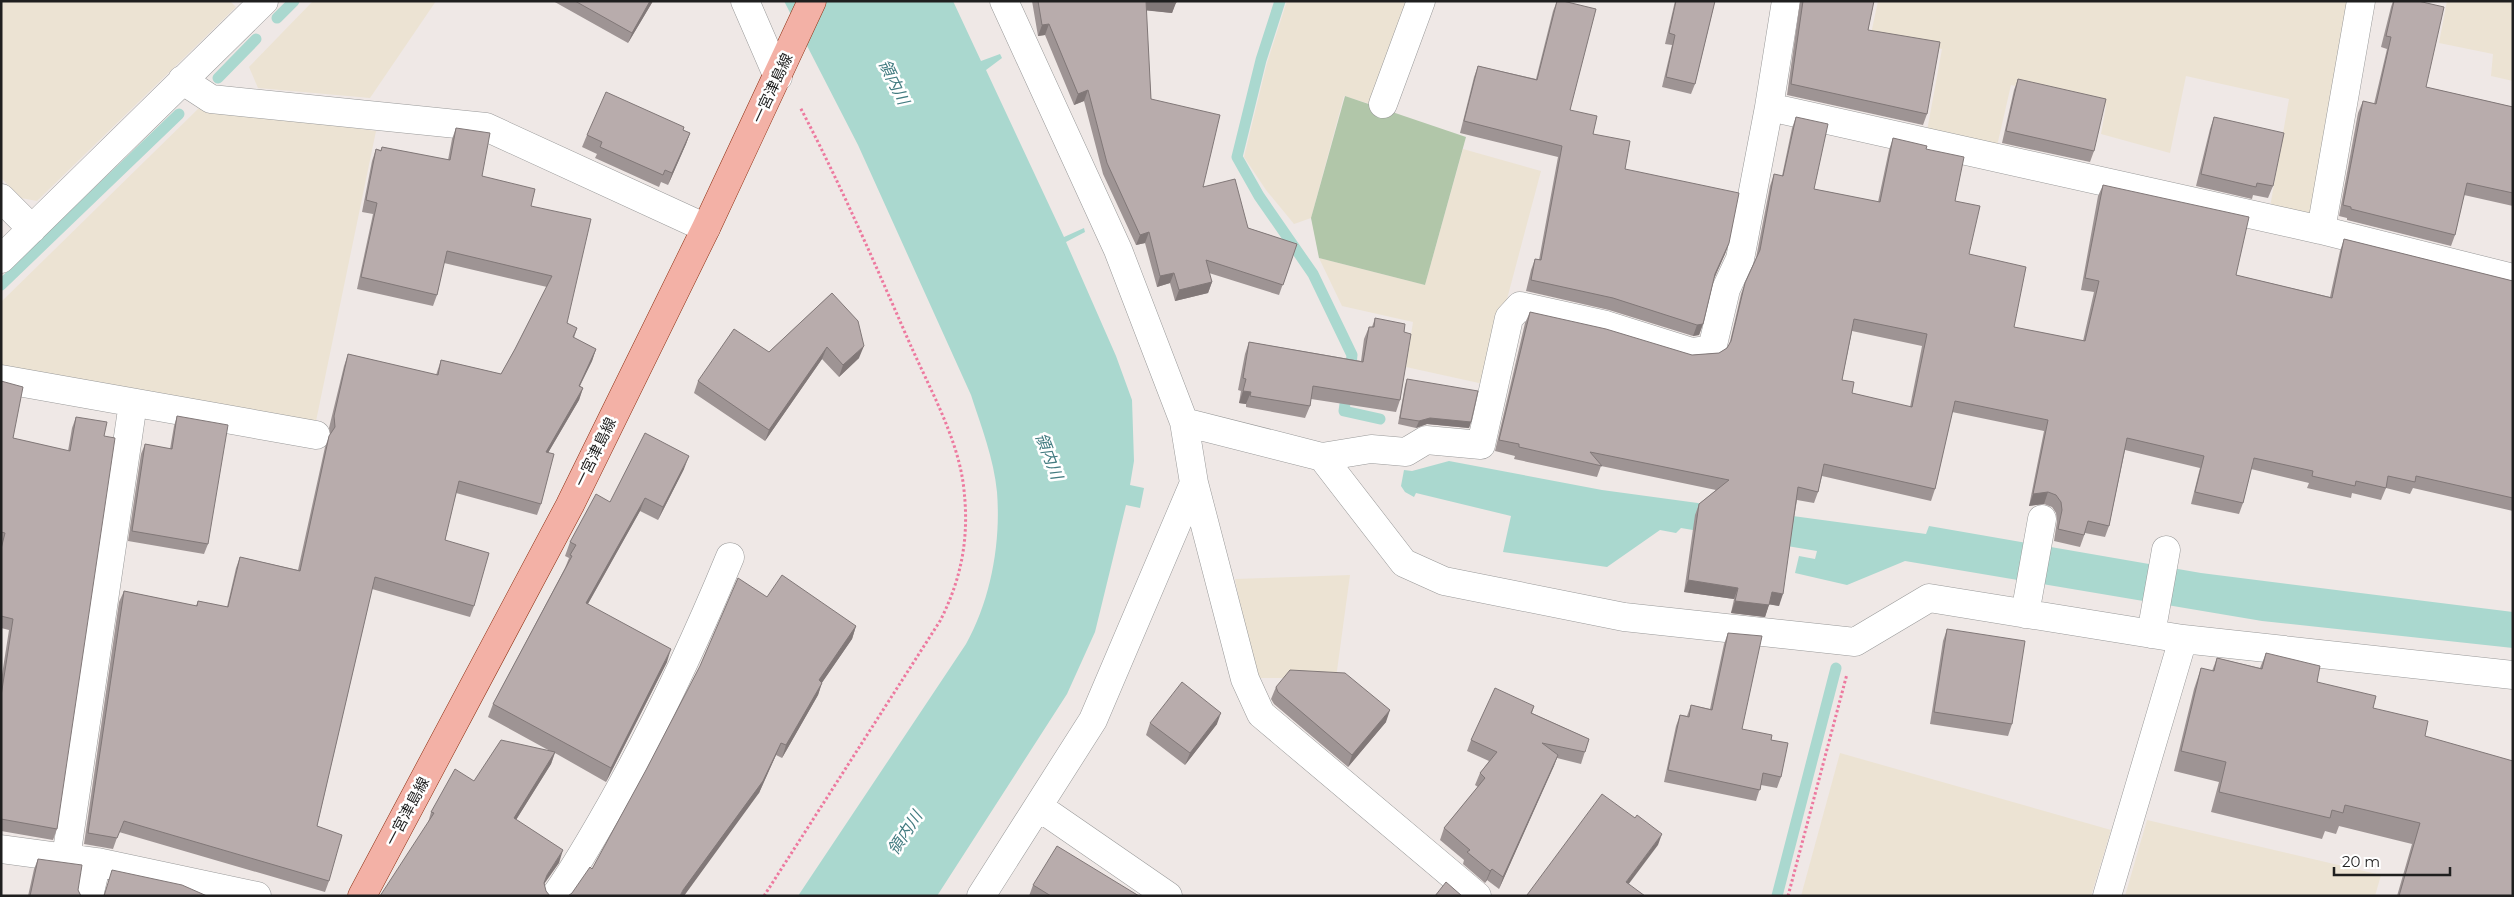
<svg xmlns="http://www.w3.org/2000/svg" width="2514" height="897" font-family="Montserrat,'Noto Sans JP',sans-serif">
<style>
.farmland{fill:#ece3d3}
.cemetery{fill:#b1c6a9}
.water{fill:#aad8cf}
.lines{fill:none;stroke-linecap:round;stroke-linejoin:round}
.stream{stroke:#aad8cf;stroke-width:11}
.minor-casing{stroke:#999;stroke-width:29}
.major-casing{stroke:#8c2c0e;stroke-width:29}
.path{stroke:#ed799f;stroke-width:3;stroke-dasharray:2.5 2.5;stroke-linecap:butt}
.minor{stroke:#fff;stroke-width:28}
.major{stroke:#f3b1a6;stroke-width:28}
.wall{fill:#9e9494;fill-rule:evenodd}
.shaded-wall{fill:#817878}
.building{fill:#b8acac;stroke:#817878;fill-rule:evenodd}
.labels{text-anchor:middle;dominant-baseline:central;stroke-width:5;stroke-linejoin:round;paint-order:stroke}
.street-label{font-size:15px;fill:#1f1f1f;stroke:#fff}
.water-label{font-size:16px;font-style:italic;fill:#437c81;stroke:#fff}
</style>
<rect width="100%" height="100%" fill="#efe8e6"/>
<path class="farmland" d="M1,1H230L236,7L37,201L21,198L1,178Z
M313,1H436L370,98L258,88L249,67Z
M1287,1H1414L1377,106L1344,96L1311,218L1294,224L1266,190L1244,157L1267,63Z
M1878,1H2351L2317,217L2269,213L2289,99L2186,76L2170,153L2101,134L2106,106L2011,85L1997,146L1927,131L1942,49L1871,34Z
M2447,1H2513V81L2491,76L2493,54L2439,43Z
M200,107L376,131L315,426L1,372V302Z
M1463,149L1541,171L1502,318L1488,385L1406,367L1413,322L1342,306L1319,258L1425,285Z
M1350,575L1336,678H1255L1235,579Z
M1840,753L2111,830L2091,896H1801Z
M2147,820L2381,875L2375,896H2125Z"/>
<path class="cemetery" d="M1345,96L1466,137L1425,285L1319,258L1311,218Z"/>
<path class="water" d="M784,1H953L981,61L1000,54L1002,58L986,70L1064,237L1084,228L1085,232L1066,242L1116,356L1132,400L1134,461L1130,485L1144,488L1140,508L1126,505L1095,632L1067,694L937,896H798L966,644C991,599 1001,543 997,492C994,459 981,426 971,395L858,145Z
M1449,461L1602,490L1926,534L1929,526L2201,573L2513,612V648L2262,621L1905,561L1847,585L1795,573L1799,556L1815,559L1817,551L1681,528L1676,533L1660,530L1607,567L1503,552L1511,516L1416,493L1414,497L1405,492L1401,486L1404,470L1412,471Z"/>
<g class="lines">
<path class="stream" d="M1280,1L1261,60L1237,157L1259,196L1313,274L1352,355L1350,374
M277,18L294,1
M218,78L256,39
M1,285L179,114
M1347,390L1344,411L1380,419
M1777,896L1836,668"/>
<defs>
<path id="minor" d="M745,1L778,77
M1004,1L1118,250L1184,422L1194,483L1245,679L1261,714L1477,896
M1786,1L1769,107L2321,230L2513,278
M182,80L211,99L486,127L706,228
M1383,104L1421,1
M1,198L32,229
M2321,230L2361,1
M1,259L264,1
M1,379L316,435
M1184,422L1322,457L1404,563L1444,581L1624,617L1855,642L1929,598L2183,639L2513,675
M1322,457L1371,449L1406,452L1426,440L1481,445L1509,318L1520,306L1606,325L1692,352L1712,349L1726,289L1740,259L1769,107
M2025,614L2042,519
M2151,634L2166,550
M1039,807L1168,896
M1,849L97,862L257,896
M66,858L133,403
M89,896L97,862
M555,896C576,867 593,836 611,805C656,725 695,642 730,557
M981,896L1093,720L1194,483
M2107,896L2183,639"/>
<path id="major" d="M362,896L570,505L706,228L812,1"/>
</defs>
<use href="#minor" class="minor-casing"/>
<use href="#major" class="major-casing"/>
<path class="path" d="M764,896L940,621C963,576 970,533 963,482C956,435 929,387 910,344C875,264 841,185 800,107
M1788,896L1847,674"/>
<use href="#minor" class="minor"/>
<use href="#major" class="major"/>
</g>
<path class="wall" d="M553,1H653L628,43Z
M1032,1H1176L1172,13L1146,10L1151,99L1203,187L1248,228L1297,244L1279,295L1209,273L1212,282L1208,293L1175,301L1170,283L1157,287L1145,243L1136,245L1103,174L1084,101L1074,105L1045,35L1038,36Z
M1557,1L1570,110L1625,169L1729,243L1725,254L1714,279L1703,324L1699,335L1693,336L1609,310L1526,291L1531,270L1535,259L1539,260L1558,157L1460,133L1474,77L1478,66L1536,79L1553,11Z
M1675,1H1715L1695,84L1691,94L1662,87L1672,45L1665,44Z
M1800,1H1874L1868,30L1927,114L1923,125L1787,95Z
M2393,1H2418L2426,87L2513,107V206L2464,195L2455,235L2451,246L2347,220V218L2339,216L2358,113L2363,101L2374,104L2387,49L2381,47L2391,7Z
M2018,79L2094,151L2090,162L2002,143L2014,90Z
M1796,117L1814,189L1878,202L1889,150L1893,138L1926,149L1955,201L1969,254L2014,327L2083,341L2094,292L2081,290L2098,196L2103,185L2236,275L2330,297L2340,251L2344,239L2513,281V511L2413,488L2410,494L2386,488L2381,500L2352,493L2351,498L2307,488L2309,483L2251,469L2243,503L2239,514L2191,504L2200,468L2125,450L2109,526L2105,537L2085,533L2080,547L2054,541L2057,521L2056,513L2052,507L2044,504L2029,506L2044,431L1952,412L1935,489L1931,501L1822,476L1818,492L1814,503L1797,500L1779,606L1769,604L1765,617L1731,613L1734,599L1684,592L1695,515L1699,504L1716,490L1601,466L1597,477L1514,459L1515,456L1495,451L1525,323L1530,312L1692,355L1719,353L1727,348L1729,346L1741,294L1745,283L1756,258L1770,186L1774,174L1782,176L1792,128ZM1852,331L1922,346L1910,407L1852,393L1842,380Z
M2214,117L2273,186L2268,198L2253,195L2252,199L2196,186L2210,129Z
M456,128L482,176L531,206L567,323L577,328L574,338L596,349L592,361L580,386L583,388L579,400L548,453L541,504L537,515L456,493L445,540L474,606L470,617L372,589L317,826L329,881L325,892L119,832L113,849L84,844L119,602L124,591L196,606L198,601L227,607L236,568L240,557L298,570L325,447L330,434L329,428L344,366L348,354L436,375L441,360L501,374L515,349L547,287L444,263L437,295L433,306L357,289L373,214L362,212L372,161L376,149L381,150L382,147L448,160L452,139Z
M683,130L690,133L686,144L668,185L661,182L659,187L595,158L597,154L582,147L587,135Z
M832,293L859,358L839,377L822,359L765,441L694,393L698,381L769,352Z
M1375,318L1404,332L1400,400L1396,412L1311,399L1310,406L1305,418L1246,407V404L1239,403L1241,391L1238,390L1245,354L1249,342L1361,361L1364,339L1369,327H1372Z
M1407,379L1471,422L1469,428L1427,424L1416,428L1398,424L1405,385Z
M1,381L13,438L68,451L72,428L76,417L104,436L57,829L53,840L1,831V681L9,630L1,628Z
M177,416L208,544L204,554L128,541L141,454L145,444L170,449L174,426Z
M684,469L658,520L640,511L588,604L667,662L606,782L555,753L551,764L516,820L559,863L428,823L431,812L474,781L550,751L488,717L493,704L565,568L569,558L565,556L570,542L610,502Z
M767,597L856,626L852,639L822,682L818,695L782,758L776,755L759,793L572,893L592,869Z
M1947,629L2012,724L2008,736L1930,724L1943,641Z
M1728,633L1742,729L1771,740L1781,777L1777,788L1761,785L1756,801L1664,782L1676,726L1680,715L1687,716L1691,705L1710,709L1724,644Z
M2266,653L2317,682L2373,708L2425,736L2513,896H2397L2412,844L2339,826L2336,834L2325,831L2322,839L2211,812L2219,782L2174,771L2194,689L2201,668L2212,671L2217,658L2260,668Z
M1276,687L1386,722L1348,767L1274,704L1271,699Z
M1534,706L1532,713L1589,739L1581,764L1557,758L1499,889L1487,880L1485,883L1463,864L1464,860L1440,840L1444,828L1478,787L1475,785L1480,773L1489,761L1467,751L1471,740Z
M1150,723L1217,724L1185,765L1146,735Z
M38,859L78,890L81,896H28L34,869Z
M1033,885L1139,896H1029Z"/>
<path class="shaded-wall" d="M650,1H653L628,43L632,33Z
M1145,1H1162L1176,3L1172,13L1142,10Z
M1049,24L1045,35L1038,36L1042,25Z
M1088,90L1084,101L1074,105L1078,94Z
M690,133L686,144L668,185L672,173Z
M1149,232L1145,243L1136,245L1140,235Z
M1729,243L1725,254L1711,285L1715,274Z
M1174,273L1170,283L1157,287L1160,276Z
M1212,282L1208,293L1175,301L1179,290Z
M1703,324L1699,335L1693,336L1697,325Z
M864,346L859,358L839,377L843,365Z
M827,347L822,359L765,441L769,430Z
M596,349L592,361L574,397L579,386Z
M583,388L579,400L542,463L546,452Z
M1243,391L1251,392L1246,404L1239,403Z
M1430,418L1471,422L1469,428L1427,424L1416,428L1419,421Z
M689,456L684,469L658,520L663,507Z
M2048,492L2044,504L2029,506L2033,494Z
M645,498L640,511L581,616L586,603Z
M1688,580L1738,588L1734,599L1684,592Z
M1772,592L1783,594L1779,606L1767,604Z
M1735,601L1769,605L1765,617L1731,613Z
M856,626L852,639L815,693L819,680Z
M671,649L667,662L606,782L611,768Z
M822,683L818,695L782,758L786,745Z
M1390,710L1386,722L1348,767L1352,755Z
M1221,713L1217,724L1185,765L1190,753Z
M781,743L776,755L759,793L684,896H680L683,890Z
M555,752L551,764L509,831L514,818Z
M1558,755L1554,766L1499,889L1503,877Z
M1662,834L1658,845L1622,893L1626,882Z
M563,850L559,863L542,887L547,875Z
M1492,869L1487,880L1485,883L1490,871Z"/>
<path class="building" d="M575,1H650L632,33Z
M1038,1H1146L1151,99L1220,115L1203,187L1235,179L1248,228L1297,244L1283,285L1206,260L1212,282L1179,290L1174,273L1160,276L1149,232L1140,235L1107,163L1088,90L1078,94L1049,24L1042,25Z
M1162,1H1176V3Z
M1557,1H1563L1596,9L1570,110L1597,116L1593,134L1630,141L1625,169L1739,193L1729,243L1715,274L1703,324L1697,325L1613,298L1531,280L1535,259L1541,260L1562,146L1464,121L1478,66L1537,80Z
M1676,1H1715L1695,84L1666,77L1675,35L1669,33Z
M1803,1H1874L1868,30L1940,42L1927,114L1791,84Z
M2394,1H2418L2444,7L2426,87L2513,107V193L2467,183L2455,235L2351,209V207L2343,205L2363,101L2376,104L2391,37L2386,36Z
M2018,79L2106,99L2094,151L2006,131Z
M606,92L684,127L683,130L690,133L672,173L665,170L663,175L600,147L602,142L587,135Z
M1796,117L1828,124L1814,189L1880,202L1893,138L1927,146L1926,149L1964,157L1955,201L1980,206L1969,254L2026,267L2014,327L2085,341L2099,281L2085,278L2103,185L2249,217L2236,275L2332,298L2344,239L2513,281V498L2416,476L2415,482L2388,476L2386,488L2356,481L2355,486L2312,476L2313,471L2254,458L2243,503L2195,492L2204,456L2127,438L2109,526L2088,521L2084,535L2058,529L2062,510L2061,502L2056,495L2048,492L2033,494L2048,420L1955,401L1935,489L1824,464L1818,492L1798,487L1783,594L1772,592L1769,605L1735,601L1738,588L1688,580L1699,504L1729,480L1590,452L1602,466L1519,447V444L1499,440L1530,312L1606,329L1692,355L1719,353L1727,348L1731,341L1745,283L1760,250L1774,174L1783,176ZM1854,319L1927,334L1912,407L1852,393L1854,382L1842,380Z
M2214,117L2284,133L2273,186L2257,183L2256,187L2201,174Z
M456,128L490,133L482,176L535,189L531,206L591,219L567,323L577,328L573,337L596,349L579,386L583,388L546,452L554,454L541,504L459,481L445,540L489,553L474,606L375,577L317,826L342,835L329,881L124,821L117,838L88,833L124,591L197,606L198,601L228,607L240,557L300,571L329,436L335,427L334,416L348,354L438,375L441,360L501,374L515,349L552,276L447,251L437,295L361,277L377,203L366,200L376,149L381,151L382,147L450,160Z
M832,293L858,321L864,346L843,365L827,347L769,430L698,381L734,329L769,352Z
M1375,318L1405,324L1404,332L1411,334L1400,400L1313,386L1310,406L1250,396L1251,392L1243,391L1246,379L1243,378L1249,342L1363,362L1369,327H1374Z
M1407,379L1478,391L1471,422L1430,418L1419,421L1400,418Z
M1,381L23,387L13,438L70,451L76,417L107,422L104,436L115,438L57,829L1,819V696L13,619L1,616V549L5,533L1,532Z
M177,416L228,425L208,544L132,531L145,444L172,449Z
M645,433L689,456L663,507L645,498L586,603L671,649L611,768L493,704L572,556L570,555L576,545L570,542L596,494L610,502Z
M782,575L856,626L819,680L822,683L786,745L781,743L763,781L683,890L680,896H568L572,893L590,867L592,869L646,770L700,666L738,578L767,597Z
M1947,629L2025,641L2012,724L1934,712Z
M1728,633L1762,636L1742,729L1772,735L1771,740L1788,743L1781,777L1763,773L1760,790L1668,770L1680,715L1689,717L1691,705L1712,710Z
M2266,653L2320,666L2317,682L2376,696L2373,708L2428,721L2425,736L2513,761V896H2399L2420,823L2345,805L2343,813L2332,810L2330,818L2219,792L2226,762L2181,751L2201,668L2214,671L2217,658L2262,669Z
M1290,670L1345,673L1390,710L1352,755L1278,692L1276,687Z
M1182,682L1221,713L1190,753L1150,723Z
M1495,688L1534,706L1531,713L1589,739L1585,752L1542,743L1558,755L1503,877L1492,869L1490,871L1467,852L1470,850L1444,828L1485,778L1480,773L1497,752L1471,740Z
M501,740L555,752L514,818L563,850L547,875L544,883L546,891L550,896H380L434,813L431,812L455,769L474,781Z
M1602,794L1635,818L1637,815L1662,834L1626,882L1645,896H1528L1527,895Z
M1057,846L1139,896H1051L1033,885Z
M38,859L82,865L78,890L81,896H30Z
M112,870L182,885L207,896H104Z
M1446,882L1462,896H1435Z"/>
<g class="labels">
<g class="street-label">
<text transform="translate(772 88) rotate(-65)">一宮津島線</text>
<text transform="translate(595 452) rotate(-64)">一宮津島線</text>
<text transform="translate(407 811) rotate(-62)">一宮津島線</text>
</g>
<g class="water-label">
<text transform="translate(894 82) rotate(64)">領内川</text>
<text transform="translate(1049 456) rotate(69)">領内川</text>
<text transform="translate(905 833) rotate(-57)">領内川</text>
</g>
</g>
<rect width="2514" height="897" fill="none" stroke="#1f1f1f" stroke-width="5"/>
<path d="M2334 867v8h116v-8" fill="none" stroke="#1f1f1f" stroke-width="2.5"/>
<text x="2342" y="867" font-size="15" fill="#1f1f1f" stroke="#ffffff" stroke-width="4" paint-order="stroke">20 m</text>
</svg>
